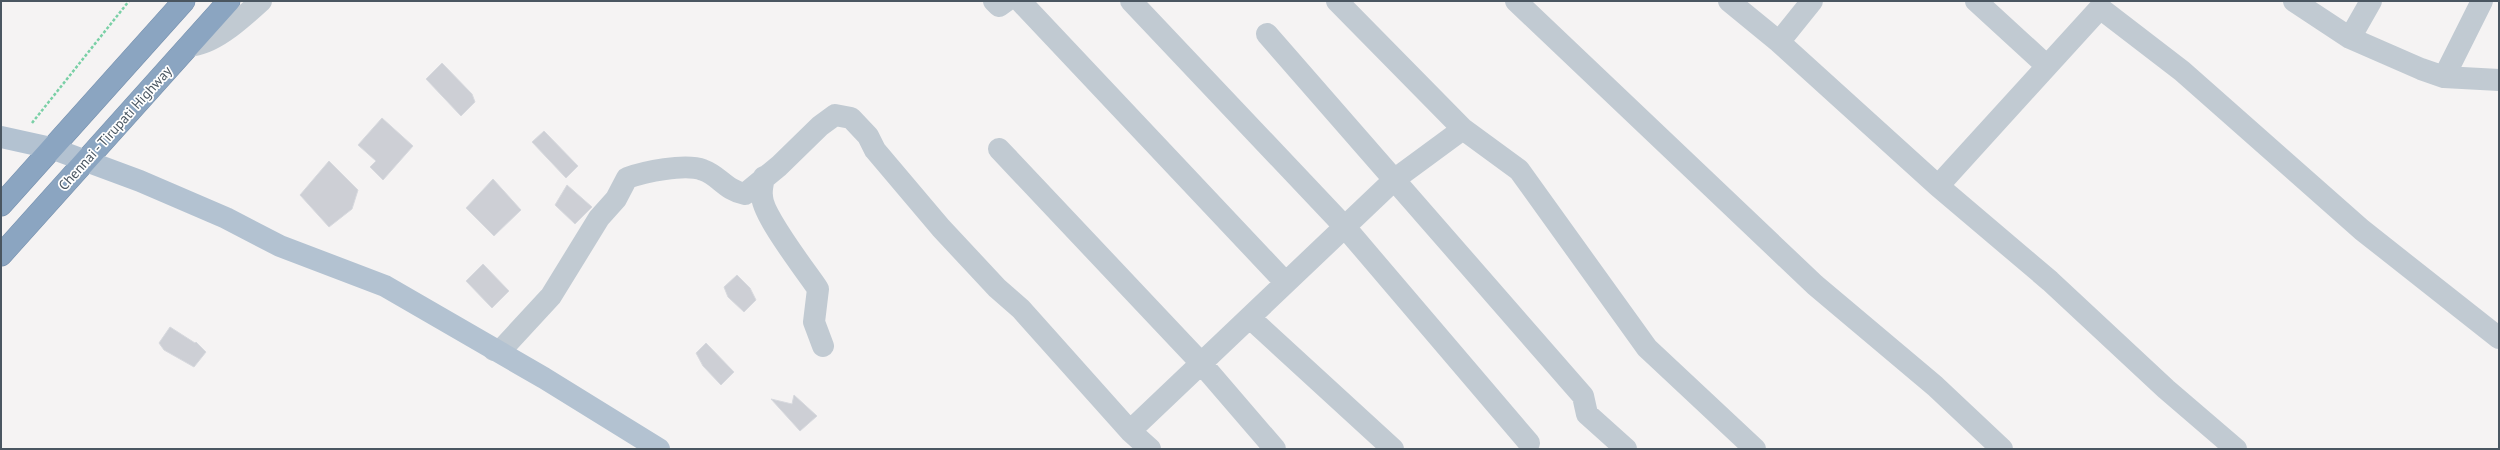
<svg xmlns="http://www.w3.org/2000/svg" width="2500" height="450" font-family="'PT Sans',sans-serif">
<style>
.building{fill:#cdcfd5;stroke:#d7d9de}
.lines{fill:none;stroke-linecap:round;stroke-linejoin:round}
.highway-casing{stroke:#7690ad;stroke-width:23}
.path{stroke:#7ad0a6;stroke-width:2.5;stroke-dasharray:3 2;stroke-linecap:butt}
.minor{stroke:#c1cad2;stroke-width:22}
.major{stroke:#b3c2d1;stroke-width:22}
.highway{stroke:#8ba5c1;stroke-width:22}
.labels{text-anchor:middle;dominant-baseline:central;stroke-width:3.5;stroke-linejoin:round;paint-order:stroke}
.street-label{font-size:14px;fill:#4a5661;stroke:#fff}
</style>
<rect width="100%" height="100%" fill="#f5f3f3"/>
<path class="building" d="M442,63L472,94L475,102L461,116L426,79Z
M382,118L413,146L383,180L370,167L376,161L358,145Z
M544,131L578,166L566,178L532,142Z
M329,161L358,190L352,209L329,227L300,195Z
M493,179L521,210L494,236L466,208Z
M567,185L592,207L575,224L555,205Z
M483,264L509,291L492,308L466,281Z
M737,275L750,288L756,300L744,312L728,297L724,287Z
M170,327L195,343L196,342L206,352L194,367L164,350L159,343Z
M706,343L734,372L721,385L703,366L696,353Z
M794,395L817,416L800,431L771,399L792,404Z"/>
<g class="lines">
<defs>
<path id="highway" d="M1,205L184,1
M1,255L229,1"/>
</defs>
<use href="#highway" class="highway-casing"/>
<path class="path" d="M32,123L129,1"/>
<path class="minor" d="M994,1L999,6L1006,1
M1020,1L1285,282
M1131,1L1344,226L1529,443
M1337,1L1463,129L1519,170L1647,348L1755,449
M1516,1L1815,285L1935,386L2002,449
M1729,1L1779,42L1938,186L2050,281L2166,389L2236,449
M1976,1L2047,66
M2294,1L2350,38L2421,69L2444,77L2499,80
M1267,34L1583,396L1587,414L1626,449
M2350,38L2371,1
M1779,42L1812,1
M189,46C215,44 242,18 261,1
M2444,77L2482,1
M999,149L1201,363L1275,449
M764,177C763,183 761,190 762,196C762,215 806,271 818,289L814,322L823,346
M1938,186L2100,8L2182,71L2362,230L2499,338
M1250,318L1393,449
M494,350L503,348L551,296L599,218L616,199L627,178C644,172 685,163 703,170C720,176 725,190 745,194L779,166L820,126L835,115L851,118L868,136L875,150L941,228L997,288L1021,309L1130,431L1150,449
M1130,431L1395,179L1463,129"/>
<path class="major" d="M1,137L51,148L140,181L226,218L280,246L385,286L544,378L659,449"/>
<use href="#highway" class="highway"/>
</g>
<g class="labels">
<g class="street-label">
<text transform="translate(115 128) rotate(-48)">Chennai - Tirupati Highway</text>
</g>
</g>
<rect width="2500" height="450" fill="none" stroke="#4a5661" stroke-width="4"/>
</svg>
